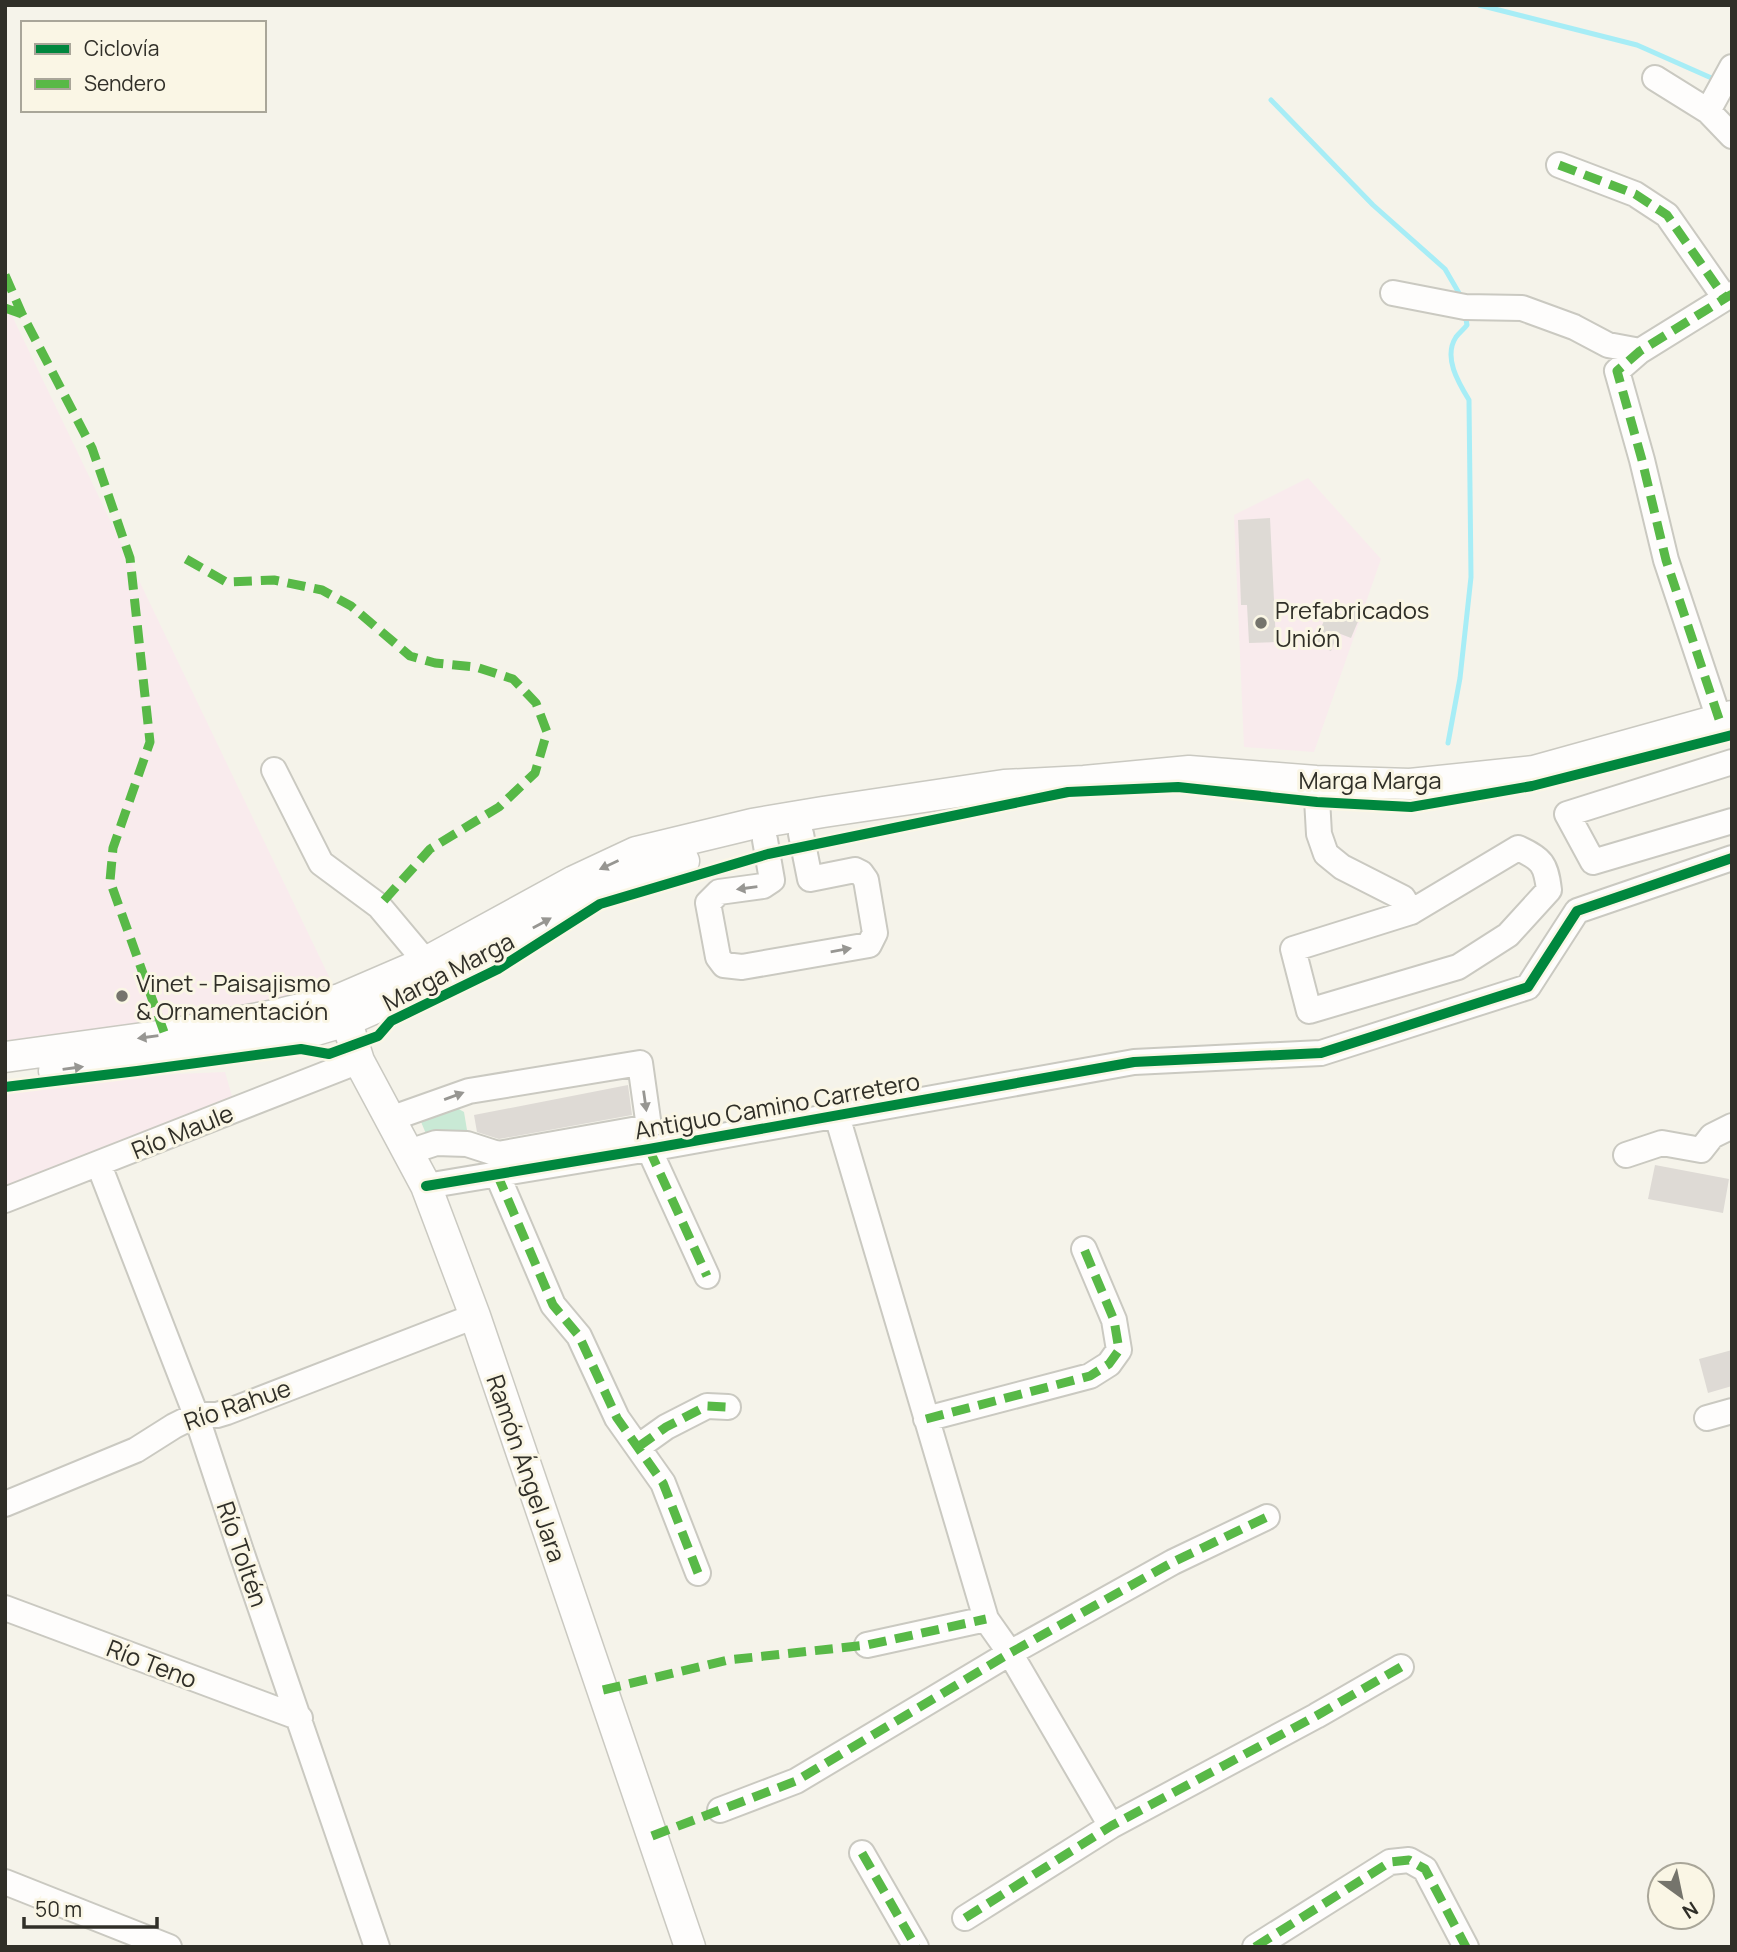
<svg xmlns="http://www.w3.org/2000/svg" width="1737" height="1952" font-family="Manrope,sans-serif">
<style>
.industrial{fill:#f9ebed}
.green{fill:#c9e9d5}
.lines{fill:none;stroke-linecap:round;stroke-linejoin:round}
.stream{stroke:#a7edf6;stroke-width:5}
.building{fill:#dedad5}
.minor-casing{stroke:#cac9c1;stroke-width:28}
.major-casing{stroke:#cac9c1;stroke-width:33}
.minor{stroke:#fefdfc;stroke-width:24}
.major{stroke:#fefdfc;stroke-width:30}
.quiet{stroke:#58b947;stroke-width:9;stroke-dasharray:18 9;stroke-linecap:butt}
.cycleway-casing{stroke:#faf6e5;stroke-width:15}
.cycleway{stroke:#00873e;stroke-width:10}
.oneway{fill:#979692}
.poi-dot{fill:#75746c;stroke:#faf6e5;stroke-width:2.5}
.labels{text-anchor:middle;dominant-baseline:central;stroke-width:6;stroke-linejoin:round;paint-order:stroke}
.poi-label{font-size:24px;fill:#302f28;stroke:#faf6e5;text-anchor:start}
.street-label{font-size:24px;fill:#302f28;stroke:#faf6e5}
</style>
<rect width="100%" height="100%" fill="#f5f3ea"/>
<path class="industrial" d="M5,301L333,985L109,1036L5,1046Z
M1308,478L1381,559L1314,752L1244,747L1234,515Z
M225,1072L233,1100L5,1192V1092L153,1075Z"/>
<path class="green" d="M457,1108L464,1112L467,1130L465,1137L429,1141L419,1117Z"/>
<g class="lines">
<path class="stream" d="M1479,5L1637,45L1716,80
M1271,100L1373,205L1445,269L1463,300
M1448,743L1460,678L1471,577L1469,400C1458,382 1443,357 1456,337C1459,333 1464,329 1467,325L1465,313"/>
</g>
<path class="building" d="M1270,518L1276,642L1249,643L1247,605H1241L1238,520Z
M1349,607L1362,612L1351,638L1338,633L1331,651L1314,644L1329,609L1346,616Z
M628,1085L632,1115L499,1139L477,1132L474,1115Z
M1655,1165L1729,1179L1723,1213L1648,1199Z
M1732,1350V1386L1708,1393L1699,1359Z"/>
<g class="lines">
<defs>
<path id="minor" d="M1655,78L1708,111L1732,136
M1708,111L1732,67
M1559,165L1635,194L1667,215L1725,298
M1393,293L1465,307L1522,308L1574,327L1608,345L1640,351
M1719,719L1666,560L1642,460L1617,371L1640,351L1732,294
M1732,762L1567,814L1593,862L1732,821
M274,770L321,863L379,906L426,962
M1316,781L1319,834L1326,854L1342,867L1403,898L1411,912L1293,949L1309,1011L1458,967L1508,935L1549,890C1546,864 1542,859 1518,848L1411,912
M765,840L772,880L763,886L719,892L708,903L718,957L724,965L742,967L869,945L875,933L866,880L861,873L855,870L810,879L801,834
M837,1116L986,1619L1010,1653L1111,1826
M390,1119L469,1091L640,1063L649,1127L498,1154L467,1144L436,1143L409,1152
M649,1149L707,1276
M1626,1155L1662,1143L1701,1150L1712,1136L1732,1126
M99,1165L196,1415L241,1551L377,1947
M497,1174L553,1305L579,1336L617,1418L663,1483L698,1573
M426,1186L649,1149L1134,1062L1321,1053L1528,987L1577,911L1732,858
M5,1200L359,1061
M1707,1418L1732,1411
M926,1419L1090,1376L1109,1364L1119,1350L1114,1320L1084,1249
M638,1447L666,1427L707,1406L728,1407
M5,1504L136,1450L174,1426L196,1415H217L227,1412L475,1316
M5,1608L300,1718
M867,1645L986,1619
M720,1810L796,1781L1010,1653L1173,1562L1267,1517
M862,1853L916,1947
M5,1882L169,1947
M965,1918L1111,1826L1316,1716L1401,1667
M1255,1947L1390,1862L1409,1860L1425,1869L1466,1947"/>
<path id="major" d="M341,1003L359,1061L426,1186L475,1316L690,1947
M5,1057L165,1035L275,1015L340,999L426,962L574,881L636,852L752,824L823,812L1004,785L1084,781L1189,771L1316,781L1410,784L1534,771L1732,716
M54,1071L184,1054L299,1035L346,1021L441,979L578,902L637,874L684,861"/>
</defs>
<use href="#minor" class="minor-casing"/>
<use href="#major" class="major-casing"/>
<use href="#minor" class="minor"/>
<use href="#major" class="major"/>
<path class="quiet" d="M1559,165L1635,194L1667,215L1725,298
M5,275L22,314L92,448L130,558L150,742L113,848L110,881L165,1035
M5,308L22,314
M186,559L226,582L274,580L322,590L351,606L410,656L435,663L476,667L513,679L536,703L547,732L535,773L499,807L430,849L379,906
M1719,719L1666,560L1642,460L1617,371L1640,351L1732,294
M649,1149L707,1276
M497,1174L553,1305L579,1336L617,1418L663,1483L698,1573
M926,1419L1090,1376L1109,1364L1119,1350L1114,1320L1084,1249
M638,1447L666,1427L707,1406L728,1407
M603,1690L728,1660L867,1645L986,1619
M652,1836L796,1781L1010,1653L1173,1562L1267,1517
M862,1853L916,1947
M965,1918L1111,1826L1316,1716L1401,1667
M1255,1947L1390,1862L1409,1860L1425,1869L1466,1947"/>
<defs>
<path id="cycleway" d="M5,1087L137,1071L301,1049L329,1054L378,1036L391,1021L498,969L600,904L768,854L1068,792L1178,787L1317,802L1411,807L1532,786L1732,735
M426,1186L649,1149L1134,1062L1321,1053L1528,987L1577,911L1732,858"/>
</defs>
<use href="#cycleway" class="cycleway-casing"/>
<use href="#cycleway" class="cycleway"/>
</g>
<defs><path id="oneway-solid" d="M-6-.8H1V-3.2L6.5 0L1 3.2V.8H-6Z" transform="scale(1.75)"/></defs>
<g class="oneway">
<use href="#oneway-solid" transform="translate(609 865) rotate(155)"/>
<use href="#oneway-solid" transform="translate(747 888) rotate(172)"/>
<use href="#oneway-solid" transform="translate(542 923) rotate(-29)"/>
<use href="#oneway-solid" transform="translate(841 950) rotate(-10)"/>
<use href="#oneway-solid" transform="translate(148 1037) rotate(172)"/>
<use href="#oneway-solid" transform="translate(73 1068) rotate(-8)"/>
<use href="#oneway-solid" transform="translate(454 1096) rotate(-20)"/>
<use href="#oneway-solid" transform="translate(645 1101) rotate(82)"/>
</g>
<g class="poi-dot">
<circle cx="1261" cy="623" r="7"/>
<circle cx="122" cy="996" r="7"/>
</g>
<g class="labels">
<g class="poi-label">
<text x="1275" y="609">Prefabricados<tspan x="1275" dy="28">Unión</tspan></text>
<text x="136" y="982">Vinet - Paisajismo<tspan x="136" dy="28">&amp; Ornamentación</tspan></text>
</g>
<g class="street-label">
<text x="1370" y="779">Marga Marga</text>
<text transform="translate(448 971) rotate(-27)">Marga Marga</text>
<text transform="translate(777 1105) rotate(-10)">Antiguo Camino Carretero</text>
<text transform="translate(182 1131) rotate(-22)">Río Maule</text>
<text transform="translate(237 1404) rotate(-19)">Río Rahue</text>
<text transform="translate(527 1468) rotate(71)">Ramón Ángel Jara</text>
<text transform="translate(243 1554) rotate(71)">Río Toltén</text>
<text transform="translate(152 1663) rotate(21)">Río Teno</text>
</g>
</g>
<rect width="1737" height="1952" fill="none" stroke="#302f28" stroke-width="14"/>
<rect x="21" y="21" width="245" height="91" fill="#faf6e5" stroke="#a9a699" stroke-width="2"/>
<rect x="35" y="44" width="35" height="10" fill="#00873e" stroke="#a9a699" stroke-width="2"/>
<text x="84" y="56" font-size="21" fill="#302f28">Ciclovía</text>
<rect x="35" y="79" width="35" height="10" fill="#58b947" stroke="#a9a699" stroke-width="2"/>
<text x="84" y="91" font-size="21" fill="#302f28">Sendero</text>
<g transform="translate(1681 1896) rotate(147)"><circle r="33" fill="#faf6e5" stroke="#a9a699" stroke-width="2"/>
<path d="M0-5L12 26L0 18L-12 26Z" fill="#75746c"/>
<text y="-10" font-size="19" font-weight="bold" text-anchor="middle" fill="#302f28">N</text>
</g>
<path d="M24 1917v10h133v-10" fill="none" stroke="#302f28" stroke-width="3.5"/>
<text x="35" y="1917" font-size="21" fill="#302f28" stroke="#faf6e5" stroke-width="5" paint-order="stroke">50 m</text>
</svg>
